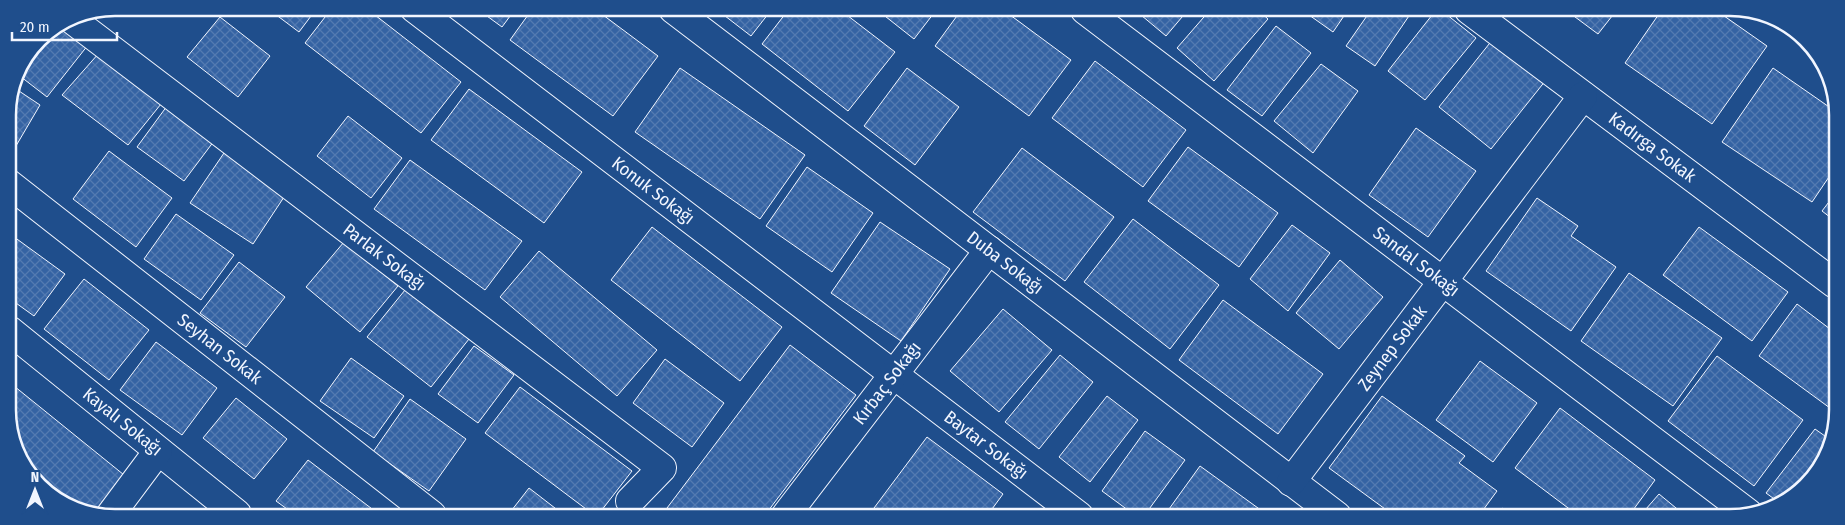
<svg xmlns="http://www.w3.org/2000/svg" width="1845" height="525" font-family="'Fira Sans Condensed',sans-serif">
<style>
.building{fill:url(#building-cross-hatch);stroke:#f2f6ff}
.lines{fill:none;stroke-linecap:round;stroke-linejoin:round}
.minor-casing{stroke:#f2f6ff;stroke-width:30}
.minor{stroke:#1f4e8c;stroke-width:28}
.power{stroke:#ffb74d;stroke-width:1;stroke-dasharray:18 4 2.5 4;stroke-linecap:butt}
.labels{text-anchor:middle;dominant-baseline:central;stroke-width:4;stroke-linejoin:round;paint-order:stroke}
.street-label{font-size:18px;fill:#f2f6ff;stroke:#1f4e8c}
.rim{fill:none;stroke:#f2f6ff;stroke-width:2.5}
</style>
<defs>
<pattern id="building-cross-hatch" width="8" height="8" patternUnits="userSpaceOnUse" patternTransform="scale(1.25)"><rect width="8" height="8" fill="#3563a3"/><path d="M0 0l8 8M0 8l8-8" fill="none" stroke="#537ab1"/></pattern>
</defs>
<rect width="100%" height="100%" fill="#1f4e8c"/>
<path class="building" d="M267,8H317L299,32Z
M332,8H366L461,82L421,133L305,43Z
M476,8H516L502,27Z
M533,8L595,9L658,56L613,116L510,40Z
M716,9H772L751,36Z
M789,9H839L895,52L848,111L762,44Z
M876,9H937L914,39Z
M962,9H1002L1071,60L1029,116L935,46Z
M1135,10H1188L1166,36Z
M1210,10H1258L1268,19L1214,81L1177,48Z
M1302,10H1348L1333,32Z
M1371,10H1413L1375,66L1346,46Z
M1436,10H1441L1476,38L1425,100L1388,71Z
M1567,11H1616L1598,34Z
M1661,11H1717L1767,46L1712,124L1625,63Z
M220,17L270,56L238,97L187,57Z
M62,24L88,45L47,97L16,73L39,39Z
M1276,26L1311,53L1262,116L1227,90Z
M1493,39L1546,80L1491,149L1439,107Z
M99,53L161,104L128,145L62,95Z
M1095,61L1186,130L1143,187L1052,118Z
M1321,64L1358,91L1313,153L1274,121Z
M680,68L805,155L760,219L635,132Z
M907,68L959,107L915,165L864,126Z
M1773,68L1835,111V168L1812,202L1722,142Z
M13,87L40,105L13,151L8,148V108Z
M469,89L582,172L544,223L431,140Z
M167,106L214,141L184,181L137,147Z
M348,116L402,158L371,198L317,156Z
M1416,128L1476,171L1428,237L1369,195Z
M1188,147L1278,213L1239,267L1148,201Z
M1022,148L1114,217L1065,281L973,212Z
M109,151L172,198L136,247L73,199Z
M224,153L286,194L253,244L190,203Z
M410,160L522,241L485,290L374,209Z
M807,167L873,213L832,272L766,226Z
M1835,194V221L1822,211Z
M1537,198L1578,226L1571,236L1616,267L1571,331L1486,271Z
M176,214L234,255L201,300L144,259Z
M1133,219L1219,285L1170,349L1084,282Z
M880,222L950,269L901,341L831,293Z
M1292,225L1330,253L1288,311L1250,279Z
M652,227L782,327L740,381L611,280Z
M1699,227L1788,292L1752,341L1663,275Z
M10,234L65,274L34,316L9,298L8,236Z
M344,242L398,286L360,332L306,287Z
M539,251L657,350L617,396L500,297Z
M1340,260L1383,297L1339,349L1296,313Z
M239,262L285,297L246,347L200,313Z
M1629,273L1722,338L1673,406L1581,341Z
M84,279L149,330L109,380L44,329Z
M405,290L469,339L431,387L367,337Z
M1223,300L1323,374L1278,434L1179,360Z
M1797,304L1834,332V411L1759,356Z
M1003,309L1052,350L999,412L950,371Z
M156,342L217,388L182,435L120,390Z
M790,345L856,395L765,515H676L667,508Z
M474,346L514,375L478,423L438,394Z
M1060,355L1093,382L1039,449L1005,422Z
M1717,356L1803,420L1754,486L1668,421Z
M351,358L404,396L374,438L320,401Z
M665,359L724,403L692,447L633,403Z
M1480,361L1537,403L1493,462L1436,420Z
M14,386L129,479L101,514H87L39,486L10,431L9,392Z
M520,387L632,471L598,515H594L485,433Z
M1107,396L1138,420L1090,482L1059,457Z
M1382,396L1465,456L1459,463L1497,491L1478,517H1396L1329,468Z
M236,398L287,439L254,479L203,438Z
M410,399L466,439L429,491L373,452Z
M1560,408L1655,480L1628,517H1580L1515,468Z
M1815,429L1832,441L1801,491L1777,501L1766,493Z
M1145,431L1185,460L1144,516H1136L1102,491Z
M927,437L1003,494L987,516H884L874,508Z
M308,460L380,515L294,514L276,501Z
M1200,466L1269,516H1164Z
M529,488L564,515H508Z
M1659,494L1687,517H1639Z
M1502,508L1514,517H1495Z"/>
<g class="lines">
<defs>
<g id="minor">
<path id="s1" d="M414,8L1079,516"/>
<path id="s2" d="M673,9L1337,516"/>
<path id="s3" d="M1085,10L1748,513"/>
<path id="s4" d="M1469,10L1835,284"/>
<path id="s5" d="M70,18L662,468L630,501"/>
<path id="s6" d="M8,183L432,515"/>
<path id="s7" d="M9,330L237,514"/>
<path id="s8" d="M1291,482L1583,96"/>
<path d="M111,514L158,451"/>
<path id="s9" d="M786,515L989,250"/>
</g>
</defs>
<use href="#minor" class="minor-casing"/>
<use href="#minor" class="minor"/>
<path class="power" d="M9,423L46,490"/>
</g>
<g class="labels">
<g class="street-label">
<text stroke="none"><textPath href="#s4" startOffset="229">Kadırga Sokak</textPath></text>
<text stroke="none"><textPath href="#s1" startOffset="301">Konuk Sokağı</textPath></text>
<text stroke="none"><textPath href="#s5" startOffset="395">Parlak Sokağı</textPath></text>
<text stroke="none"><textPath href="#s3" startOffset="416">Sandal Sokağı</textPath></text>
<text stroke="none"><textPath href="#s2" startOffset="418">Duba Sokağı</textPath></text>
<text stroke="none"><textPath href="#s8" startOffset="168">Zeynep Sokak</textPath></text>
<text stroke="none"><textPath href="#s6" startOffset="269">Seyhan Sokak</textPath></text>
<text stroke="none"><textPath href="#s9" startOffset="166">Kırbaç Sokağı</textPath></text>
<text stroke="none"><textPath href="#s7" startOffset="146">Kayalı Sokağı</textPath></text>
<text stroke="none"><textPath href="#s1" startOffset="720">Baytar Sokağı</textPath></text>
</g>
</g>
<path d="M0 0H1845V525H0ZM115 16H1730A99 99 0 0 1 1829 115V410A99 99 0 0 1 1730 509H115A99 99 0 0 1 16 410V115A99 99 0 0 1 115 16Z" fill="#1f4e8c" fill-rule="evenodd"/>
<path class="rim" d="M115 16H1730A99 99 0 0 1 1829 115V410A99 99 0 0 1 1730 509H115A99 99 0 0 1 16 410V115A99 99 0 0 1 115 16Z"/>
<g transform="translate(35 490)" stroke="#1f4e8c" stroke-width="4" paint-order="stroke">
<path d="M0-4L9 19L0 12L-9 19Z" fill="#f2f6ff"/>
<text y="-8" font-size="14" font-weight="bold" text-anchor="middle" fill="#f2f6ff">N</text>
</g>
<path d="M12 32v8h105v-8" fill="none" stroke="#f2f6ff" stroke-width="2.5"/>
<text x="20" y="32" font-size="15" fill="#f2f6ff" stroke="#1f4e8c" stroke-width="4" paint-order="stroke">20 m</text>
</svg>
